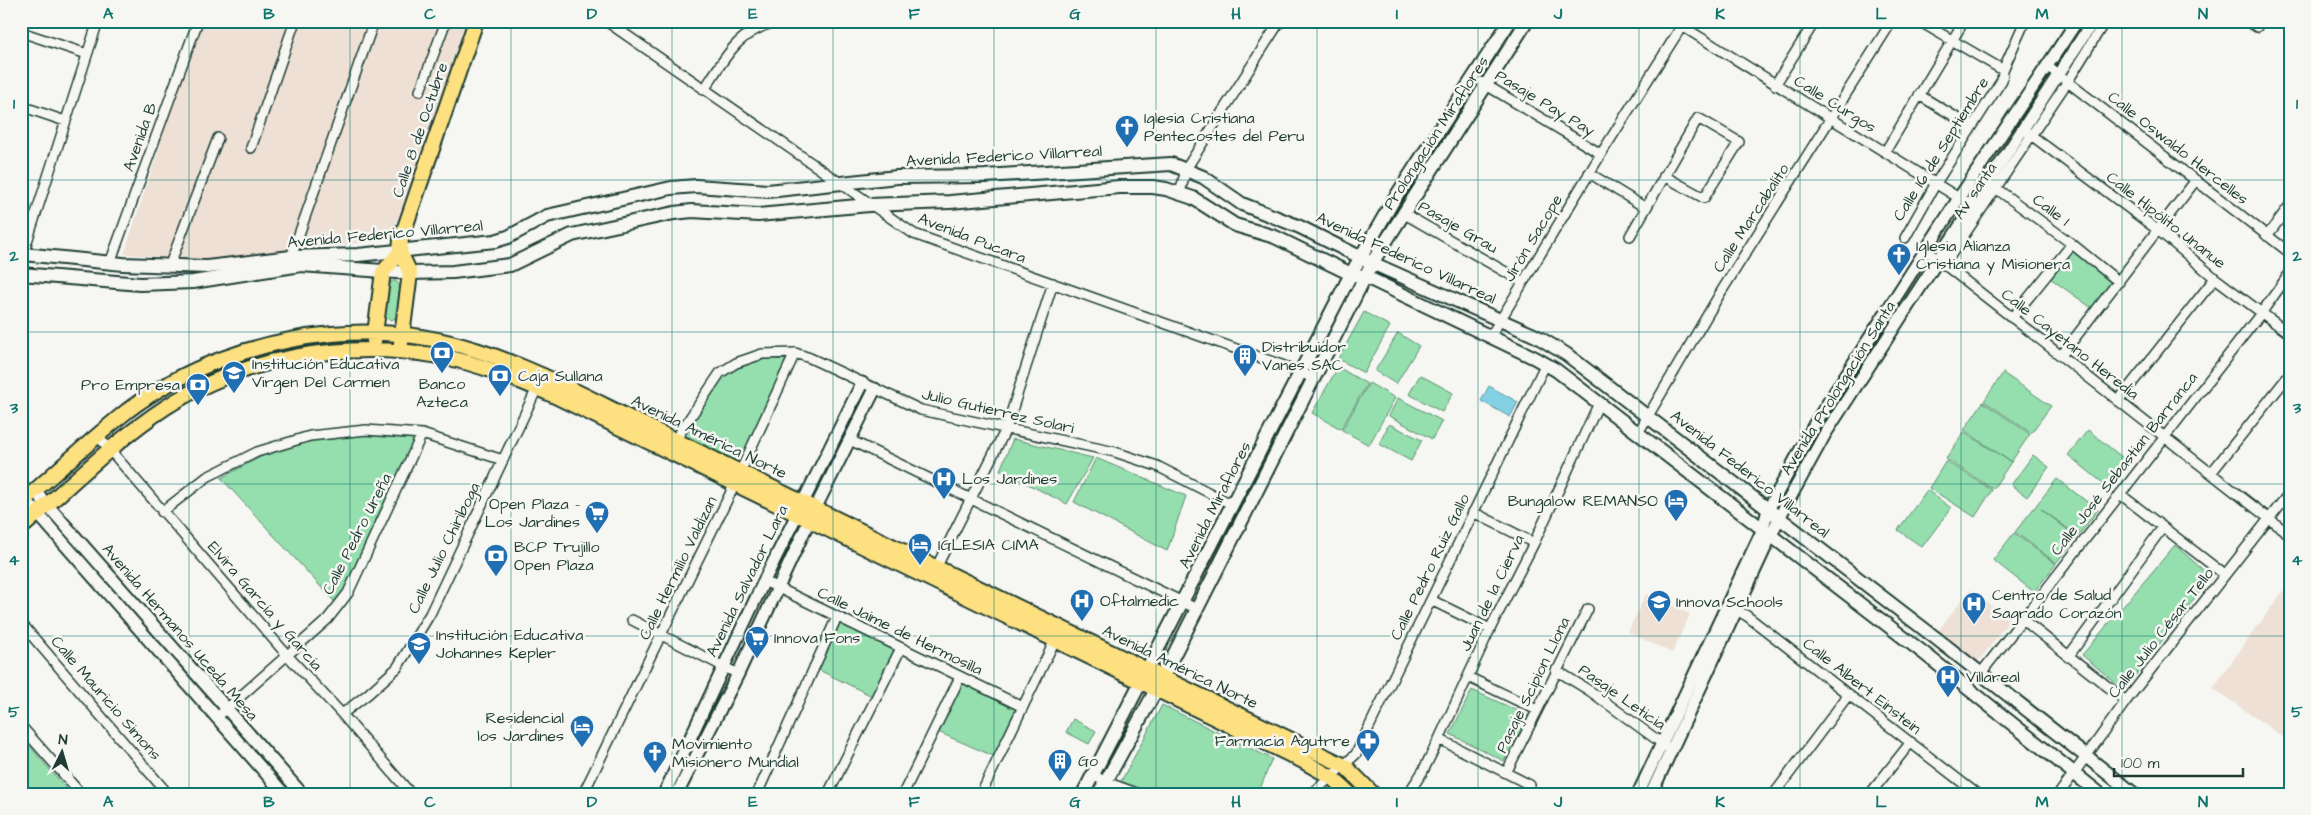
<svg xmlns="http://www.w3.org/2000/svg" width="2311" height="815" font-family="'Architects Daughter',sans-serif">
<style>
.built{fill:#eee0d4}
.green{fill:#95dead;stroke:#5a8e70}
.water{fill:#84d0e4;stroke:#5c959e}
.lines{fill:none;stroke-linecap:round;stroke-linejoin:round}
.minor-casing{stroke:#1f3d34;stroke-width:12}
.tertiary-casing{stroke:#1f3d34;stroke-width:15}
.secondary-casing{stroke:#1f3d34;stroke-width:16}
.primary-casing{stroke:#1f3d34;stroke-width:18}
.minor{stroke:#f6f6f2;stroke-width:9}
.tertiary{stroke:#f6f6f2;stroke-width:11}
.secondary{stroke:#f6f6f2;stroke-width:12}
.primary{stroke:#fde080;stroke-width:14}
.grid{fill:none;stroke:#0f766e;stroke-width:1;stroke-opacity:0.55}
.labels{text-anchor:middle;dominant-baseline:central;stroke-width:5;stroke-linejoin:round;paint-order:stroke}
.street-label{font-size:16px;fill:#1f3d34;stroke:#f6f6f2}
.poi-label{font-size:16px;fill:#1f3d34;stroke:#f6f6f2;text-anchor:start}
.neatline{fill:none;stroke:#0f766e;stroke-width:2}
.grid-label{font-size:16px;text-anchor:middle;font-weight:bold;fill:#0f766e}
</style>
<rect width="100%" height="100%" fill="#f6f6f2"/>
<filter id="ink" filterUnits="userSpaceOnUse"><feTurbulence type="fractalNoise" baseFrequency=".02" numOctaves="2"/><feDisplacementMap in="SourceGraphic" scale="10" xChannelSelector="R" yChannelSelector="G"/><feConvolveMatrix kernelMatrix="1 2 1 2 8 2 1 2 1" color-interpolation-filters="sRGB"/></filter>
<g filter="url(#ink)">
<path class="built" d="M201,21H469L391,237L239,263L124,254Z
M2286,587L2290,590V742L2213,688Z
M1970,590L2010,620L1978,662L1938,631Z
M1646,594L1690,614L1672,653L1628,632Z"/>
<path class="green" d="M2072,244L2119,282L2096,311L2047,276Z
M393,281H396L400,286L396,318L391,320L385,317L388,284Z
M1364,312L1390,326L1364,373L1338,359Z
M1398,333L1419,346L1396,384L1375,371Z
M790,355L739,463L684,438C695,418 705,390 724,376C742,363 769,358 790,355Z
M1338,367L1367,384L1341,429L1312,413Z
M2003,373L2051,406L2031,433L1984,401Z
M1420,375L1453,393L1442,412L1409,394Z
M1369,383L1395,398L1369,445L1342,430Z
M1398,398L1442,421L1432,439L1389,416Z
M1983,402L2030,434L2011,462L1964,430Z
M1389,424L1422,440L1411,461L1379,444Z
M2088,430L2128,462L2108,487L2068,455Z
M1964,432L2011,462L1993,489L1946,459Z
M342,434L418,439L356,584L342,610L221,478L279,447Z
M1013,439L1093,458L1067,504L1000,470Z
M2033,455L2049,467L2027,497L2011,485Z
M1096,458L1186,496L1167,551L1074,502Z
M1946,461L1992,490L1975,517L1929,488Z
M2057,479L2098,510L2078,536L2041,509L2077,537L2056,563L2015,532Z
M1927,490L1951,508L1922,547L1898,530Z
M2014,533L2056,564L2034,592L1993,560Z
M2175,545L2211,577L2124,690L2082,655Z
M839,622L896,650L872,696L817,669Z
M962,681L1022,711L998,758L938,732Z
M1472,690L1529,716L1504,761L1450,734Z
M1162,705L1272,759L1258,794H1150L1119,785Z
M1073,719L1096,731L1089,744L1066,732Z
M21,736L71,794H21Z"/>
<path class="water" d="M1489,386L1518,402L1510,417L1481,401Z"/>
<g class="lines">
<defs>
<path id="minor" d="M606,21L914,234L1301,372L1314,379
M1797,21L1810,29
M1919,21L2003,70
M2247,21L2257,27
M1682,26L1959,198L1974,205
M21,32L87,54
M2047,66L2290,253
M1481,82L1601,154
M1775,85L1815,21
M704,90C726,56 738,30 780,21
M420,91L446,21
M1919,95L1972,127
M21,106L65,121
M2023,129L2159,231L2215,278L2290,334
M251,148L295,21
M1885,152L1964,21
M1589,173L1646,208
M1990,184L2072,244L2119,282
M1180,193L1186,169L1280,21
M1403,213L1523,282
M1630,236L1698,118L1739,142L1704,198L1664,176
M2267,236L2290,205
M1905,238L1936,183L2002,80L2003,70L2025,21
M1927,251L2290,535
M23,254L98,21
M291,257L374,21
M110,263L198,21
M1944,265L2068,81L2105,21
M169,267L218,138
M2012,318L2072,244
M1490,337L1601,154L1685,21
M2061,356L2196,180
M2118,401L2215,278
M1638,433L1721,292L1892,21
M98,436L287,655L342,714L411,794
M675,440L720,373L736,363L762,354L795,353L810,358L921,410L1115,452L1157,466L1233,505
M850,440L1197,609
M2211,473L2290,374
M2120,494L2225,575
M162,512L207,477L257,452L310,436L366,430L422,434L503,460
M1473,512L1534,543
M936,568L1006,429L1053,283
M764,581L1023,707
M1431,600L1490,629
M1733,608L1747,616L1977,794
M2022,619L2126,701
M632,620L738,674
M21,623L168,794
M2068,657L2163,527
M1556,670L1590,691L1667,747
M1981,673L2262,312L2290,273
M1468,677L1537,710
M342,714L368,694L397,668L430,614L539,384
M216,718L327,620L348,593L422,434
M21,726L81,794
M1439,739L1530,785
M1506,773L1588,609
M1093,775L1106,782L1139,794
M583,794L730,494L795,353
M757,794L837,617
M828,794L901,648
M903,794L960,677
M981,794L1057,636
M1312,794L1356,754L1546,363
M1408,794L1423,771L1439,739L1490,629L1534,543L1599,403
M1774,794L1849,694
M1870,794L1911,742
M2059,794L2126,701L2290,492"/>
<path id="tertiary" d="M35,491L302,794
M25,499L284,794
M664,794L764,581L862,383
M677,794L738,674L809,521L875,389
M1638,794L1762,531L1768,510L1814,425L1959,198L2077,21
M1651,794L1779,518L1825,434L2093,21"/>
<path id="secondary" d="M21,259L23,254L123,264L207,267L291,257L358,255L495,241L508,237L547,216L671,188L696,186L768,191L897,177L985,176L1171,164L1203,177L1242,204L1300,227L1372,263L1536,336L1566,354L1937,639L2134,794
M21,274L140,284L193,282L301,265L410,273L453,272L510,265L572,235L674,213L692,211L758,215L869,205L950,202L1119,187H1153L1166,189L1193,198L1235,225L1275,237L1351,274L1366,277L1535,358L1556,370L1925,654L2100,794
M1083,794L1351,274L1393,201L1510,21
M1099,794L1156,690L1372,263L1527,21"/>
<path id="primary" d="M374,341L383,272L400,252
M401,343L410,273L400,252L401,239L476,21
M21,503C56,472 91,440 127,411C186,366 259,341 332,334C453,323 537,373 640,423C713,458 786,495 859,530C1021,610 1183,688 1345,766L1373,794
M21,528C69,487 114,441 166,407C246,356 346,340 439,356C478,363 516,379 553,395L1303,761L1331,777L1350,794"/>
</defs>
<use href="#minor" class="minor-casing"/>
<use href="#tertiary" class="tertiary-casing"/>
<use href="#secondary" class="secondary-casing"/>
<use href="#primary" class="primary-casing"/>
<use href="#minor" class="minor"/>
<use href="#tertiary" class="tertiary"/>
<use href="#secondary" class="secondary"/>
<use href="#primary" class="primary"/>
</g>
</g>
<path class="grid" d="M189,21V794M350,21V794M511,21V794M672,21V794M833,21V794M994,21V794M1156,21V794M1317,21V794M1478,21V794M1639,21V794M1800,21V794M1961,21V794M2122,21V794M21,180H2290M21,332H2290M21,484H2290M21,636H2290"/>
<defs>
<symbol id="church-pin" viewBox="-11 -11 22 30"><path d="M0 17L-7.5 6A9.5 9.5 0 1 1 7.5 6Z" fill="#1f6fb2" stroke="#f6f6f2"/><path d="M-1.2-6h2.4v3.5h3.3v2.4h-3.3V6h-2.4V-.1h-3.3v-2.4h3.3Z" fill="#fff"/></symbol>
<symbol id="bank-pin" viewBox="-11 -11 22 30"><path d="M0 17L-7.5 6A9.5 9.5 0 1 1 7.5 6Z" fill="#1f6fb2" stroke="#f6f6f2"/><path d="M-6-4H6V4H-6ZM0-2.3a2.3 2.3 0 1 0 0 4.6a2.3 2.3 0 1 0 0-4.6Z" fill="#fff"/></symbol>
<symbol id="building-pin" viewBox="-11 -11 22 30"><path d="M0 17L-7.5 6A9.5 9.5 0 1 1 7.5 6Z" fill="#1f6fb2" stroke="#f6f6f2"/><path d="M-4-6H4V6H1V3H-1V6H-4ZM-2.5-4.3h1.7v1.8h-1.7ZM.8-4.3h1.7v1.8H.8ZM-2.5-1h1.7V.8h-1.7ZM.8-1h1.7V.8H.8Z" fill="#fff"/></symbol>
<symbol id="school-pin" viewBox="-11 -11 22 30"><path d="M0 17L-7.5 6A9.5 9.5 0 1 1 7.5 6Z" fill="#1f6fb2" stroke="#f6f6f2"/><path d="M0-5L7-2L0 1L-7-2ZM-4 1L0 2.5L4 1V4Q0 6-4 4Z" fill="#fff"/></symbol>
<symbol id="hospital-pin" viewBox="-11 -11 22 30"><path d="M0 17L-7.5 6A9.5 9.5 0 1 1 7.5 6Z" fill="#1f6fb2" stroke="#f6f6f2"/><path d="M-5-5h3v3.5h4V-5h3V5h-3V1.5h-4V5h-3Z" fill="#fff"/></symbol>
<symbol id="hotel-pin" viewBox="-11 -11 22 30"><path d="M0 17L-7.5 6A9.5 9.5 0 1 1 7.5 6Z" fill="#1f6fb2" stroke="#f6f6f2"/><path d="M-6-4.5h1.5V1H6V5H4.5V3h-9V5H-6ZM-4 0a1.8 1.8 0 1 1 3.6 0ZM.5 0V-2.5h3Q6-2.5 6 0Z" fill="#fff"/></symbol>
<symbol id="supermarket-pin" viewBox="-11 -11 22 30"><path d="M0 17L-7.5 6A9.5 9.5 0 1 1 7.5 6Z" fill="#1f6fb2" stroke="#f6f6f2"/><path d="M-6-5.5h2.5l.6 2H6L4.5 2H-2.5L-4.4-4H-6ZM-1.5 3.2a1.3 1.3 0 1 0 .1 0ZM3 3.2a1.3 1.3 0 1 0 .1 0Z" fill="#fff"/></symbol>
<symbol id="pharmacy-pin" viewBox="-11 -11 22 30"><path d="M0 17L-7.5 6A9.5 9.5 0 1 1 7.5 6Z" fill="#1f6fb2" stroke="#f6f6f2"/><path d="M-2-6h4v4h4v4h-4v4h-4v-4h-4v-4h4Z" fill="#fff"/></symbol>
</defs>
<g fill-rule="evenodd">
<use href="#church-pin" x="1113" y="113" width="28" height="38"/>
<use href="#church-pin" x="1885" y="241" width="28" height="38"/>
<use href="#bank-pin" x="428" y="339" width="28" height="38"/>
<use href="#building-pin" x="1231" y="342" width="28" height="38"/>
<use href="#school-pin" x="220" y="359" width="28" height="38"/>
<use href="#bank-pin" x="486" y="362" width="28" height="38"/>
<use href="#bank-pin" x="184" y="371" width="28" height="38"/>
<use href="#hospital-pin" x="930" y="465" width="28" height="38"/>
<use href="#hotel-pin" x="1662" y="487" width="28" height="38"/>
<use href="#supermarket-pin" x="583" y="499" width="28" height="38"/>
<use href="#hotel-pin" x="906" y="531" width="28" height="38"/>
<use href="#bank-pin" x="482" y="542" width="28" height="38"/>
<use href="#hospital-pin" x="1068" y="587" width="28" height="38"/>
<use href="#school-pin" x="1645" y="588" width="28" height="38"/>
<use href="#hospital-pin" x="1960" y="590" width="28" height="38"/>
<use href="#supermarket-pin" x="743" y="624" width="28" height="38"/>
<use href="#school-pin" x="405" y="630" width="28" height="38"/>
<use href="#hospital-pin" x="1934" y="663" width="28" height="38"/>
<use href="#hotel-pin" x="568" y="713" width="28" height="38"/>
<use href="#pharmacy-pin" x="1354" y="727" width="28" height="38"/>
<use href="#church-pin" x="641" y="739" width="28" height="38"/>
<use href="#building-pin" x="1046" y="747" width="28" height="38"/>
</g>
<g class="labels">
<g class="street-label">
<text transform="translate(1545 103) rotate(31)">Pasaje Pay Pay</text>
<text transform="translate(1835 104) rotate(32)">Calle Curgos</text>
<text transform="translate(420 130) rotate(-71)">Calle 8 de Octubre</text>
<text transform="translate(1436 133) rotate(-57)">Prolongación Miraflores</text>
<text transform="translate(140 137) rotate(-70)">Avenida B</text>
<text transform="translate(2178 148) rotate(38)">Calle Oswaldo Hercelles</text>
<text transform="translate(1941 149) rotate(-58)">Calle 16 de Septiembre</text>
<text transform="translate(1004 156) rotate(-3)">Avenida Federico Villarreal</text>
<text transform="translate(1975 191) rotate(-56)">Av santa</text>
<text transform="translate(2051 210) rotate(37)">Calle 1</text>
<text transform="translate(1751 218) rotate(-57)">Calle Marcabalito</text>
<text transform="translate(2166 220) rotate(38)">Calle Hipólito Unanue</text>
<text transform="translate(1458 227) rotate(30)">Pasaje Grau</text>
<text transform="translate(385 234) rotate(-5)">Avenida Federico Villarreal</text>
<text transform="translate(972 238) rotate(21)">Avenida Pucara</text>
<text transform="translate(1533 238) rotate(-59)">Jirón Sacope</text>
<text transform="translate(1406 258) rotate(25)">Avenida Federico Villarreal</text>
<text transform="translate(2070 344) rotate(38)">Calle Cayetano Heredia</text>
<text transform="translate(1838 388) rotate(-58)">Avenida Prolongación Santa</text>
<text transform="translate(998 411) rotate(13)">Julio Gutierrez Solari</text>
<text transform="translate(709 437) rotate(26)">Avenida América Norte</text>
<text transform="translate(2124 464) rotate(-52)">Calle José Sebastian Barranca</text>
<text transform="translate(1750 474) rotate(38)">Avenida Federico Villarreal</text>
<text transform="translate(1215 505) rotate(-63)">Avenida Miraflores</text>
<text transform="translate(357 534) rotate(-63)">Calle Pedro Ureña</text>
<text transform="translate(444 548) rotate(-64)">Calle Julio Chiriboga</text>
<text transform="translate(1430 567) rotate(-64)">Calle Pedro Ruiz Gallo</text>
<text transform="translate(678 568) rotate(-64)">Calle Hermilio Valdizan</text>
<text transform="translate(747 581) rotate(-64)">Avenida Salvador Lara</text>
<text transform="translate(1492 593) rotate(-64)">Juan de la Cierva</text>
<text transform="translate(265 606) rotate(49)">Elvira García y García</text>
<text transform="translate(900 631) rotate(26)">Calle Jaime de Hermosilla</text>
<text transform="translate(180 632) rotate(49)">Avenida Hermanos Uceda Mesa</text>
<text transform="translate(2161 633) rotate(-52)">Calle Julio César Tello</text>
<text transform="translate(1180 667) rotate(26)">Avenida América Norte</text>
<text transform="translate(1533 685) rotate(-64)">Pasaje Scipion Llona</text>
<text transform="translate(1862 686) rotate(38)">Calle Albert Einstein</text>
<text transform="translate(1622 697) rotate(35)">Pasaje Leticia</text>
<text transform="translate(106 698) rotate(49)">Calle Mauricio Simons</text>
</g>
<g class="poi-label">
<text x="1144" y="118">Iglesia Cristiana<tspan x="1144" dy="18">Pentecostes del Peru</tspan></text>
<text x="1916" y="246">Iglesia Alianza<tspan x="1916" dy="18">Cristiana y Misionera</tspan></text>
<text x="1262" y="347">Distribuidor<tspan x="1262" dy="18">Vanes SAC</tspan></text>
<text x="252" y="364">Institución Educativa<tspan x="252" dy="18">Virgen Del Carmen</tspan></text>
<text x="518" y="376">Caja Sullana</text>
<text x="442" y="384" text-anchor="middle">Banco<tspan x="442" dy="18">Azteca</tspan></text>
<text x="180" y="385" text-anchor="end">Pro Empresa</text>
<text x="962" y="479">Los Jardines</text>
<text x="1658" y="501" text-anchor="end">Bungalow REMANSO</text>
<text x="580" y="504" text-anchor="end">Open Plaza -<tspan x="580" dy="18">Los Jardines</tspan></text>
<text x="938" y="545">IGLESIA CIMA</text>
<text x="514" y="547">BCP Trujillo<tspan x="514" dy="18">Open Plaza</tspan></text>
<text x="1992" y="595">Centro de Salud<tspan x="1992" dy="18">Sagrado Corazón</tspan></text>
<text x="1100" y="601">Oftalmedic</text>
<text x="1676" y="602">Innova Schools</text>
<text x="436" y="635">Institución Educativa<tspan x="436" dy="18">Johannes Kepler</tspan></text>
<text x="774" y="638">Innova Fons</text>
<text x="1966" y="677">Villareal</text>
<text x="564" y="718" text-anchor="end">Residencial<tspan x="564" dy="18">los Jardines</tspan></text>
<text x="1350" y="741" text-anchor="end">Farmacia Agutrre</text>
<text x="672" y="744">Movimiento<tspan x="672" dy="18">Misionero Mundial</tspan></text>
<text x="1078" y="761">Go</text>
</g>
</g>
<rect width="2311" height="815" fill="none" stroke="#f6f6f2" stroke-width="55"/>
<g transform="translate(62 752) rotate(5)" stroke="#f6f6f2" stroke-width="4" paint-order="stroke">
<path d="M0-4L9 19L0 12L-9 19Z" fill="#1f3d34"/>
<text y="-8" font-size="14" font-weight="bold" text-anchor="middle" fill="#1f3d34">N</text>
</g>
<path d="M2114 768v8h129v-8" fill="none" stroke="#1f3d34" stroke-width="2.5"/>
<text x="2121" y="768" font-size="15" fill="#1f3d34" stroke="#f6f6f2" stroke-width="4" paint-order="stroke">100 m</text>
<rect x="28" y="28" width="2256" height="760" class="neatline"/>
<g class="grid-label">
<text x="108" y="19">A</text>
<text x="269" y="19">B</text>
<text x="430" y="19">C</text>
<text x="592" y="19">D</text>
<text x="753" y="19">E</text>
<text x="914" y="19">F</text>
<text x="1075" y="19">G</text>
<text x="1236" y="19">H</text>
<text x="1397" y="19">I</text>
<text x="1558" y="19">J</text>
<text x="1720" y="19">K</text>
<text x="1881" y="19">L</text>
<text x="2042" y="19">M</text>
<text x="2203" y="19">N</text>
<text x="14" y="109">1</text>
<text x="2297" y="109">1</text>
<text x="14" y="261">2</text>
<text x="2297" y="261">2</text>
<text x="14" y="413">3</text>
<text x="2297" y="413">3</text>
<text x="14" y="565">4</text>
<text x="2297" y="565">4</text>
<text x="14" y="717">5</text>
<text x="2297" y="717">5</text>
<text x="108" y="807">A</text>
<text x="269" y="807">B</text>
<text x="430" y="807">C</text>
<text x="592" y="807">D</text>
<text x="753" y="807">E</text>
<text x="914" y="807">F</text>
<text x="1075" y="807">G</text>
<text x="1236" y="807">H</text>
<text x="1397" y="807">I</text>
<text x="1558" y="807">J</text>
<text x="1720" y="807">K</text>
<text x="1881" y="807">L</text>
<text x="2042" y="807">M</text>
<text x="2203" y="807">N</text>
</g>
</svg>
